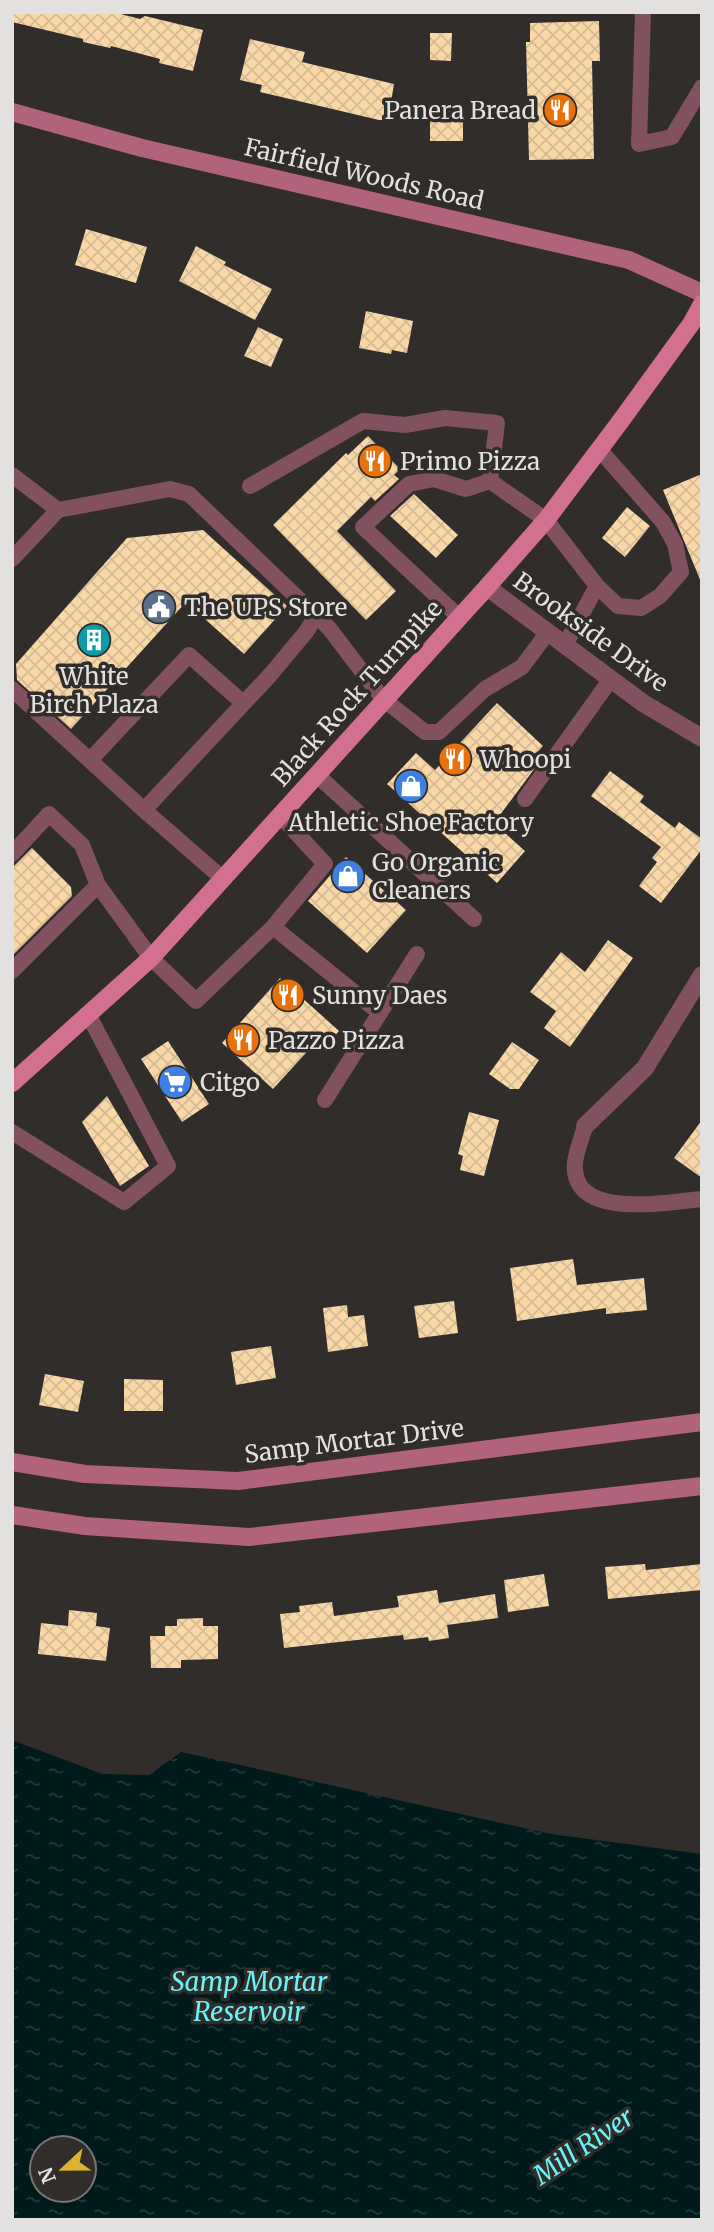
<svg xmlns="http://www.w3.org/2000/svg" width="714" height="2232" font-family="Merriweather,serif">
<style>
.water{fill:url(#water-ripples);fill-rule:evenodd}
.building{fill:url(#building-cross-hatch)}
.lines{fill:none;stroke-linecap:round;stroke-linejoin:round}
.lane{stroke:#82515f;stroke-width:16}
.street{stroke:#82515f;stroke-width:18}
.secondary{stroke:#b0637b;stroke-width:18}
.primary{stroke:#d37090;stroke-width:18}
.labels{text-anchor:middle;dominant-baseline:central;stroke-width:7;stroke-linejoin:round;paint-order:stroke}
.poi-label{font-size:24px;fill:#e3e1df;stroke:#302d2a;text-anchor:start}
.street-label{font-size:24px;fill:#e3e1df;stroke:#302d2a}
.water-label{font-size:26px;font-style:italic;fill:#67f5fb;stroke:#302d2a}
</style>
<defs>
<pattern id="water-ripples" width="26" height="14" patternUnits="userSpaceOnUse" patternTransform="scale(1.75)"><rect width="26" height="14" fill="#00191a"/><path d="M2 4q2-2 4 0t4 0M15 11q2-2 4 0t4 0" fill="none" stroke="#253a3b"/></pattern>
<pattern id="building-cross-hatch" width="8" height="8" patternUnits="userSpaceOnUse" patternTransform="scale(1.75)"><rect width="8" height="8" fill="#f9d7a7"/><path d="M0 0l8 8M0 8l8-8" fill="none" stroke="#d5ba93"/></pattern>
</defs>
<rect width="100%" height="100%" fill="#302d2a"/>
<path class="water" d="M12,1740L102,1774L149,1775L181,1752L551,1834L702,1854V2220H12ZM42,2148H84V2190H42Z"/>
<path class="building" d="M12,12H113L140,19L145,16L203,30L193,71L159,63L160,59L111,46L110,48L83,42V39L12,22Z
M599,21L600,61H592L594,159L529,160L526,42H530V23Z
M430,33H452L451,61L430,60Z
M250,39L305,52L302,62L394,84L388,120H379L260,92L262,85L240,80Z
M430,106H463V141H430Z
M86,229L147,247L136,283L75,265Z
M196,246L226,262L224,265L272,289L255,320L179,281Z
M366,311L413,321L407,353L392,350L391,354L359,348Z
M258,327L283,339L271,367L244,356Z
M368,436L400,469L394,475L399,479L375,501L371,497L337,531L396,591L366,620L273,525L346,453L348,455Z
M702,474V582H701L663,490Z
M414,494L458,535L436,558L390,516Z
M627,507L650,526L625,557L602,538Z
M203,530L287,606L244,654L186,602L71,729L17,680L16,664L127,538Z
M497,703L543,746L532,758L538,764L494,823L525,851L497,883L387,784L416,753L435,770Z
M610,771L644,796L640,802L675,828L679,822L702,839V849L661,903L639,886L657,862L652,858L661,847L591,796Z
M32,848L71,887L72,896L12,956V868Z
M346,857L406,910L367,953L308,901Z
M608,940L633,958L570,1047L544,1028L556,1011L530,992L561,952L585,972Z
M280,978L339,1031L322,1050L315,1043L273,1089L222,1043Z
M168,1041L209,1104L182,1122L141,1059Z
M512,1042L539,1060L519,1089H510L489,1074Z
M107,1096L149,1166L120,1186L82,1122Z
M469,1112L499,1120L484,1176L460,1170L463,1156L458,1154Z
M702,1120V1178L674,1158Z
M573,1259L577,1285L644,1278L647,1310L606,1314V1308L517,1321L510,1268Z
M454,1301L458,1333L419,1338L414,1306Z
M347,1305L348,1317L364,1315L368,1346L328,1352L323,1308Z
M271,1346L276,1378L236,1385L231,1352Z
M45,1374L84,1381L78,1412L39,1405Z
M124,1379L163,1380V1411H124Z
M645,1564L646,1570L702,1564V1590L608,1599L605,1567Z
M544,1574L549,1606L508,1612L504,1580Z
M437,1590L439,1603L495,1594L498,1618L447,1625L449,1638L429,1641L428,1637L404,1640L403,1635L284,1648L280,1614L300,1612L299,1606L332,1602L334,1616L399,1607L397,1596Z
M69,1610L97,1613L96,1626L110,1628L106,1661L38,1654L41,1623L68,1626Z
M203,1618V1626H218V1659L181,1660V1668H151L150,1636H165V1626H177V1619Z"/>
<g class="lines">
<path class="lane" d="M643,12L639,144L672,137L702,87
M12,475L58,510L170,489L189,494L329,628L383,699L425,732H439L485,689L522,667L548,632
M250,486L363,421L405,425L445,418L497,423L490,481L546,520L597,586L565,645
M12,559L58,510
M597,586L618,606L641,608L660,596L681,572L675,544L663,522L599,449
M459,617L363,527L409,484L434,479L466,489L490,481
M12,689L144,810L222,878
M90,760L189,655L243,703
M317,775L474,919
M525,799L611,679
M144,810L271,674L306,632L316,616
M12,854L49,814L82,845L98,885L151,958L196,1001L273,927L325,864L280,815
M273,927L380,1013
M12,971L98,885
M325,1100L417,954
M585,1126C582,1138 576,1151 575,1163C570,1221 668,1202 702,1199
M12,1132L124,1202L168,1166L89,1016"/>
<path class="street" d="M487,587L643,703L702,738
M585,1126L645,1068L702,975"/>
<path class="secondary" d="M12,112L142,148L629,260L702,293
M12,1462L85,1474L238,1481L702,1422
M12,1515L85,1526L249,1537L702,1486"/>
<path class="primary" d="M12,1083L151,958L487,587L546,520L620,422L691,324L702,304"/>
</g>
<defs>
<symbol id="restaurant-disc" viewBox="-11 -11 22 22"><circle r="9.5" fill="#e8710a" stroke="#302d2a"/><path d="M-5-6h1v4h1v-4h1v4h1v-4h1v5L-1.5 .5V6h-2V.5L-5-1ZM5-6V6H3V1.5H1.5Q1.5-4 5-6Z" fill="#fff"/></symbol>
<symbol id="civic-disc" viewBox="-11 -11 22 22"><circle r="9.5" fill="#5c6f8a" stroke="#302d2a"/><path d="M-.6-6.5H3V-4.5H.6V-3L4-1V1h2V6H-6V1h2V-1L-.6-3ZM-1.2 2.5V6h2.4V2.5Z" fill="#fff"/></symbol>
<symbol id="building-disc" viewBox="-11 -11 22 22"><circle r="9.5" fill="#0f9aa8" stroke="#302d2a"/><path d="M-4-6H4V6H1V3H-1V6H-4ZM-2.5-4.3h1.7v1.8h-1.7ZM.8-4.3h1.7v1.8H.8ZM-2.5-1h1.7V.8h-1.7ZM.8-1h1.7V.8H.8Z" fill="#fff"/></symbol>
<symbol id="shop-disc" viewBox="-11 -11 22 22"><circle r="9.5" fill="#3f7fe0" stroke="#302d2a"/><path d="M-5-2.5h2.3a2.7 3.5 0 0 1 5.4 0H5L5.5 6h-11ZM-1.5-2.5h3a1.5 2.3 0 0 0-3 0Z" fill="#fff"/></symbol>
<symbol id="supermarket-disc" viewBox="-11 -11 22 22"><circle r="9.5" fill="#3f7fe0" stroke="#302d2a"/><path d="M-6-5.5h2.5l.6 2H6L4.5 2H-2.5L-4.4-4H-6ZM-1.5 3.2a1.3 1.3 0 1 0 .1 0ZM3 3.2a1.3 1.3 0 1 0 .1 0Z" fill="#fff"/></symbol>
</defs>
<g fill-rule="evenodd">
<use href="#restaurant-disc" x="541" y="91" width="38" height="38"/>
<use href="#restaurant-disc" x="356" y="442" width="38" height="38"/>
<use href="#civic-disc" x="140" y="588" width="38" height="38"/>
<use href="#building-disc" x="75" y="621" width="38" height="38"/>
<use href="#restaurant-disc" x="436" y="740" width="38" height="38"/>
<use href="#shop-disc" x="392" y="767" width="38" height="38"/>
<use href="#shop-disc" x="329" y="857" width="38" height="38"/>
<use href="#restaurant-disc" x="269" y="976" width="38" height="38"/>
<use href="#restaurant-disc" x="224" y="1021" width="38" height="38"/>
<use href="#supermarket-disc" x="156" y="1063" width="38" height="38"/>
</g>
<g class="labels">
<g class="poi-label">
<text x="536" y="110" text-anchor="end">Panera Bread</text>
<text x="400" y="461">Primo Pizza</text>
<text x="184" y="607">The UPS Store</text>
<text x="94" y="676" text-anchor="middle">White<tspan x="94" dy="28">Birch Plaza</tspan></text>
<text x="480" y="759">Whoopi</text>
<text x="411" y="822" text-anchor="middle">Athletic Shoe Factory</text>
<text x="372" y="862">Go Organic<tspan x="372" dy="28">Cleaners</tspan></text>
<text x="312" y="995">Sunny Daes</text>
<text x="268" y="1040">Pazzo Pizza</text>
<text x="200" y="1082">Citgo</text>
</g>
<g class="street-label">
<text transform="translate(364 174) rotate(13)">Fairfield Woods Road</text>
<text transform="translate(591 632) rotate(36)">Brookside Drive</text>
<text transform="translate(357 693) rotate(-48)">Black Rock Turnpike</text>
<text transform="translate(354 1441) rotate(-7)">Samp Mortar Drive</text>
</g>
<g class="water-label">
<text x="249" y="1981">Samp Mortar<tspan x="249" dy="30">Reservoir</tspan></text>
<text transform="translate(583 2146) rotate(-34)">Mill River</text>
</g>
</g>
<rect width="714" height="2232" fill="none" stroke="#e3e1df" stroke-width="28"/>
<g transform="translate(63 2169) rotate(248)"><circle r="33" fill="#302d2a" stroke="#787572" stroke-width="2"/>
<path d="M0-5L12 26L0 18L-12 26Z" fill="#dbb233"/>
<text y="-10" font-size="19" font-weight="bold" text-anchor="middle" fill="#e3e1df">N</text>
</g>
</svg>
